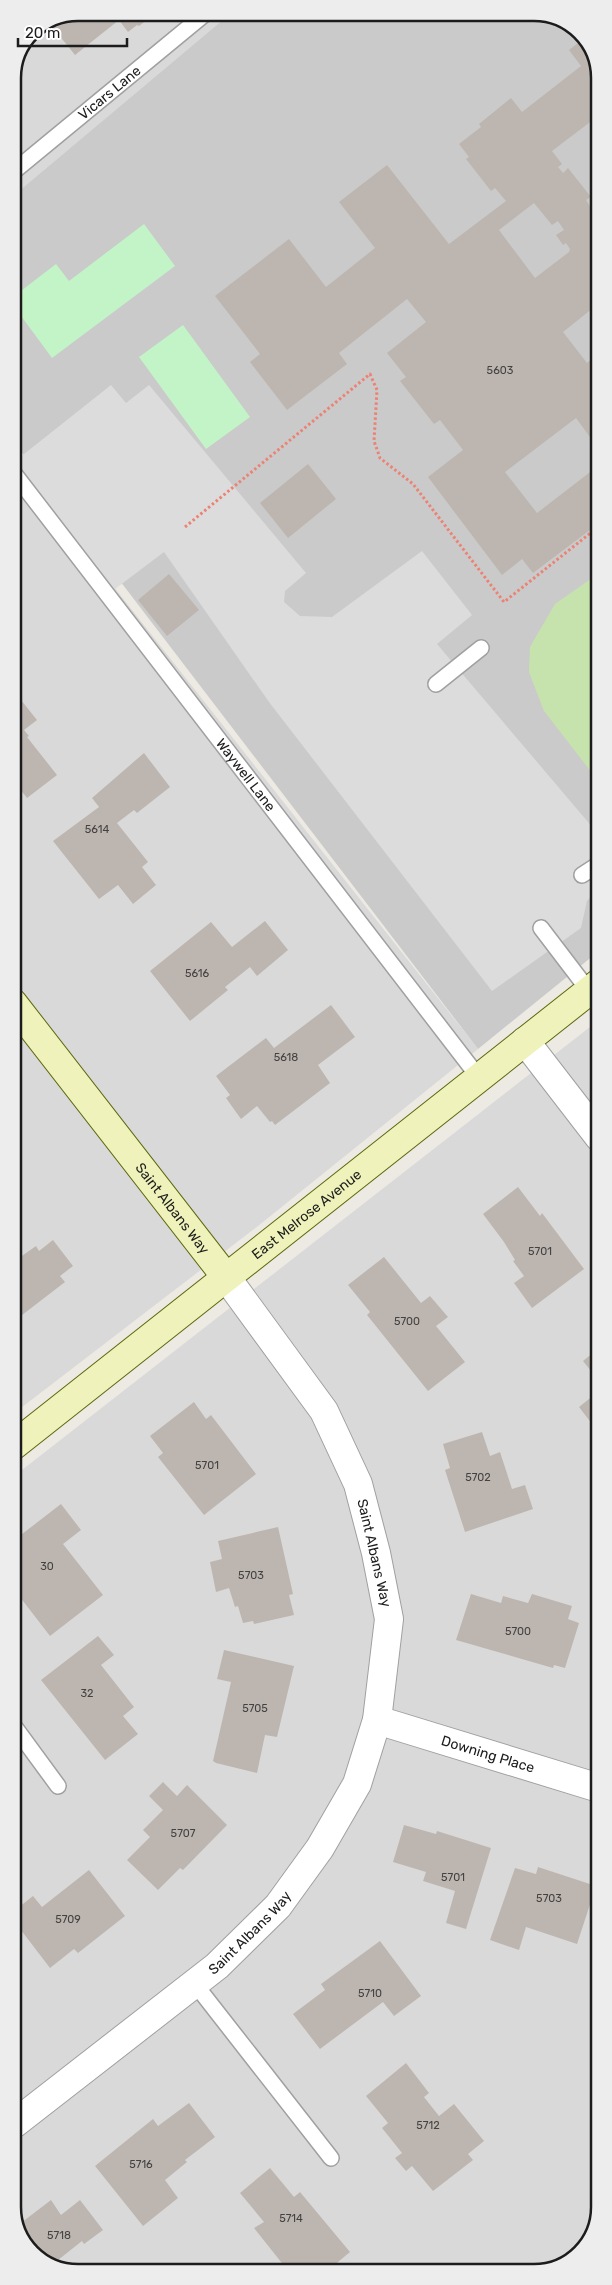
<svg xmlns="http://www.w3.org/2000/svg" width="612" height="2285" font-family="Rubik,sans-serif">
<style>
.residential{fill:#dad9d9}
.religious{fill:#cacaca}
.grass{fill:#c7e3ad}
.park{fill:#c3f4c7}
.parking{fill:#dcdcdc}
.building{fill:#bdb6b0;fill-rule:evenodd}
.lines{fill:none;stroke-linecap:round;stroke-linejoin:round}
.lane-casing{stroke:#a0a0a0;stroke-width:18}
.street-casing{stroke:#a0a0a0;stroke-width:30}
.secondary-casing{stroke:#5d680e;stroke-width:30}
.path{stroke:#ec8274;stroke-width:3;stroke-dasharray:2.5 2.5;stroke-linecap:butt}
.lane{stroke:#fff;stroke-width:15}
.street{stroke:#fff;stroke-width:28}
.secondary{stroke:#eff3bb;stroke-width:28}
.labels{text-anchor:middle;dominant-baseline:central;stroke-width:5;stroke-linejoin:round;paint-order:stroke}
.number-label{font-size:11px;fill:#444241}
.street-label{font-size:14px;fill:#1c1c1c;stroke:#fff}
.rim{fill:none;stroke:#1c1c1c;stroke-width:2.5}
</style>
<rect width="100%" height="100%" fill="#ede9e3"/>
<path class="residential" d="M78,13H231L13,196V78L32,32Z
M13,459L478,1049L258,1226L13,1414Z
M599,1020V2207L586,2247L547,2271L74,2272L35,2256L14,2220L13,1477Z"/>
<path class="religious" d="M231,13H542L577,29L598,65L599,951L478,1049L13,441V196Z"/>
<path class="grass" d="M598,574L599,782L544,711L529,672L530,647L555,604Z"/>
<path class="park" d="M144,224L175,266L52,358L13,305V297L56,264L69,281Z
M183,325L250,417L206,449L139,357Z"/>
<path class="parking" d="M111,385L126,403L149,385L306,573L285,591L284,602L300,616L332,617L422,551L472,615L437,644L599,835V887L587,901L581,928L492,991L269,702L164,552L115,589L14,462Z"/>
<path class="building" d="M78,13H156L139,26L137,25L128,32L119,20L75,55L50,24Z
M583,39L595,60L591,63L593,65L597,62L598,65V116L552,151L562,164L558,167L563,173L568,168L591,197L586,200L591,208L598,204V304L563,332L587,363L598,354V448L576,418L505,472L537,513L598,466V524L533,573L522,559L502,575L428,477L463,450L440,420L434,424L400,381L406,377L387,353L426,322L407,299L339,353L347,364L287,410L250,362L260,354L215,296L289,239L326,287L375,248L339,202L387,165L449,244L506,201L495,188L491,191L466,159L469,157L459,144L481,127L479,124L511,98L522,112L581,66L569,50ZM534,203L552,225L558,221L564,230L556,235L563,245L566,243L570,249L569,252L535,278L499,230Z
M308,464L336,499L288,538L260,503Z
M169,574L199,610L167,636L138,600Z
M13,690L37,720L24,730L29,736L27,737L57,775L27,798L13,780Z
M144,753L170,787L137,813L134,810L117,823L148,862L142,867L156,885L133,904L118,885L99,899L53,841L99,807L92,798Z
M265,921L288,950L257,976L250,967L225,987L228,990L190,1021L150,971L211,922L232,947Z
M331,1005L355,1037L318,1065L330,1083L275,1125L272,1121L270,1122L257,1106L241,1119L226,1098L230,1095L216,1076L266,1038L274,1048Z
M518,1187L540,1216L542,1213L584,1269L532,1308L514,1283L524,1276L513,1261L515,1260L504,1242L483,1214Z
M53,1240L73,1266L60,1276L65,1282L13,1322V1250L19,1258L36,1246L39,1251Z
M384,1257L421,1303L430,1296L448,1317L436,1326L465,1362L428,1391L367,1315L370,1312L348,1285Z
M599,1348V1381L583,1361Z
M599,1391V1433L579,1407Z
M194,1402L206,1419L211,1415L256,1474L204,1515L158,1457L163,1453L150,1436Z
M482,1432L490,1456L500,1452L512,1489L525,1485L533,1509L465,1532L445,1470L450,1468L443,1444Z
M61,1504L81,1530L63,1544L103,1595L50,1636L13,1588V1541Z
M278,1527L293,1594L289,1595L294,1615L254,1624L253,1621L243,1623L238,1606L235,1607L229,1588L216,1592L210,1562L222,1559L218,1541Z
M471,1594L501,1603L503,1596L528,1603L532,1594L572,1606L568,1619L579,1623L565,1668L554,1665L553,1668L456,1640Z
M98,1636L114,1655L101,1665L134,1707L123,1716L138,1734L105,1760L41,1680Z
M224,1650L294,1666L277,1737L265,1735L257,1773L216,1763L213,1761L231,1682L217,1679Z
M599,1667V1684L594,1682Z
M163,1782L177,1796L187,1785L227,1825L183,1870L180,1868L158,1890L127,1860L150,1837L143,1830L163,1810L149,1796Z
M404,1825L436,1834L437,1831L491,1848L466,1929L446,1923L455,1891L423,1881L426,1872L393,1862Z
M538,1867L596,1886L577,1944L526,1927L519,1950L490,1940L515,1868L536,1874Z
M89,1870L125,1916L78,1953L74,1949L50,1968L14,1921V1911L33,1896L42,1907Z
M380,1941L421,1996L394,2016L383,2002L320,2049L293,2014L325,1990L321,1984Z
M406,2063L429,2093L424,2097L439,2116L454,2104L484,2141L468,2154L473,2160L433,2191L412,2166L406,2171L395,2158L402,2153L382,2128L388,2123L366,2096Z
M189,2103L215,2137L185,2160L187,2162L165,2180L178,2198L143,2226L95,2166L153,2119L158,2126Z
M270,2168L294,2197L300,2192L350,2252L326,2272H289L254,2228L264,2222L240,2193Z
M51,2200L61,2215L80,2200L103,2230L84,2244L82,2241L53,2264L35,2256L17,2226Z"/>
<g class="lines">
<defs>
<g id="lane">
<path id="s1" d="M13,172L206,13"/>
<path id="s2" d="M13,472L480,1079"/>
<path d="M436,684L481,648"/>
<path d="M582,875L599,864"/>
<path d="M541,928L589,991"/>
<path d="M14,1726L58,1786"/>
<path d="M195,1984L331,2158"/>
</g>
<g id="street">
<path d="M525,1041L599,1137"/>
<path id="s3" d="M377,1720L599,1788"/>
<path id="s4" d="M14,2124L217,1966L278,1906L320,1848L357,1784L377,1720L389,1619L376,1553L358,1484L324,1411L226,1277"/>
</g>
<g id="secondary">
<path id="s5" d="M13,1003L226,1277"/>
<path id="s6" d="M13,1446L599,983"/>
</g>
</defs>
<use href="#lane" class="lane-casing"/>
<use href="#street" class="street-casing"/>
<use href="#secondary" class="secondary-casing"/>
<path class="path" d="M185,527L370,374L377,390L374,441L380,458L413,484L504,602L598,527"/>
<use href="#lane" class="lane"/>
<use href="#street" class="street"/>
<use href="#secondary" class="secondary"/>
</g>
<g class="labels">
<g class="number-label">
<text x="500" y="370">5603</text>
<text x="97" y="829">5614</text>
<text x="197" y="973">5616</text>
<text x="286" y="1057">5618</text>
<text x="540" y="1251">5701</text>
<text x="407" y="1321">5700</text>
<text x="207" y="1465">5701</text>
<text x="478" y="1477">5702</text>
<text x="47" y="1566">30</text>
<text x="251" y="1575">5703</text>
<text x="518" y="1631">5700</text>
<text x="87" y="1693">32</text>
<text x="255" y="1708">5705</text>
<text x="183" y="1833">5707</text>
<text x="453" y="1877">5701</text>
<text x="549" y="1898">5703</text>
<text x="68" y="1919">5709</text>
<text x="370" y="1993">5710</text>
<text x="428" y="2125">5712</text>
<text x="141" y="2164">5716</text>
<text x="291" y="2218">5714</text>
<text x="59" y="2235">5718</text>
</g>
<g class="street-label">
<text stroke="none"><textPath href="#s1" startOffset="125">Vicars Lane</textPath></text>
<text stroke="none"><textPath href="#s2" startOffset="382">Waywell Lane</textPath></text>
<text stroke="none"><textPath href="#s5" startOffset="260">Saint Albans Way</textPath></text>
<text stroke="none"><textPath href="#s6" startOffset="374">East Melrose Avenue</textPath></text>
<text transform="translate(374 1553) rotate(77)">Saint Albans Way</text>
<text stroke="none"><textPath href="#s3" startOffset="116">Downing Place</textPath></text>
<text stroke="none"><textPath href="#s4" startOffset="304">Saint Albans Way</textPath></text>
</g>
</g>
<path d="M0 0H612V2285H0ZM78 21H534A57 57 0 0 1 591 78V2207A57 57 0 0 1 534 2264H78A57 57 0 0 1 21 2207V78A57 57 0 0 1 78 21Z" fill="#ededed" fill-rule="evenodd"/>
<path class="rim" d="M78 21H534A57 57 0 0 1 591 78V2207A57 57 0 0 1 534 2264H78A57 57 0 0 1 21 2207V78A57 57 0 0 1 78 21Z"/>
<path d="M18 38v8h109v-8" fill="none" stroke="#1c1c1c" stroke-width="2.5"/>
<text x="25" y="38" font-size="15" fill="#1c1c1c" stroke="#ffffff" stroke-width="4" paint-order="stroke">20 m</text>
</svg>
